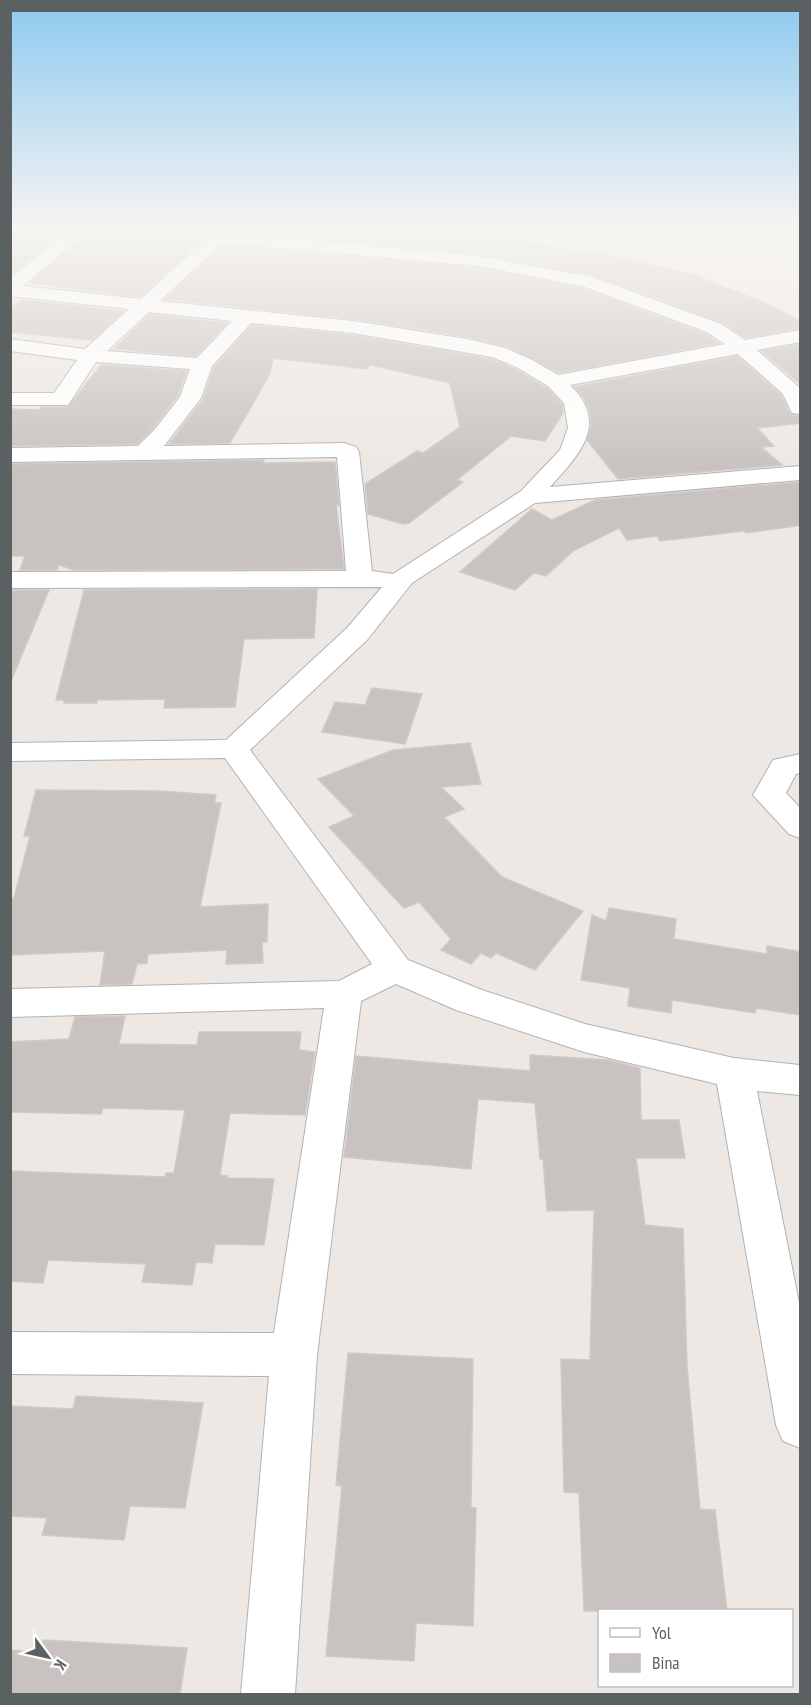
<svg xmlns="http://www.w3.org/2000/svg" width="811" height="1705" font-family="'PT Sans Narrow',sans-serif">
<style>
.building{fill:#c8c3c0;stroke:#d2c9c2;stroke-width:1.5}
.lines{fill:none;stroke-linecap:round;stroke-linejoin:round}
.street-casing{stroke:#afb3b5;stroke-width:2}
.street{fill:#fff;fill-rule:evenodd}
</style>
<rect width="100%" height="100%" fill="#ede8e3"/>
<path class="building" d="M10,230H66L10,275Z
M91,230H125L135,237L199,243L140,297L30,283Z
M224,230H399L539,243L590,254L594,251L694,275L770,305L801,322V328L745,338L722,322L593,275L479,254Z
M223,245L479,268L581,288L706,334L719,343L558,373L506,346L468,337L353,319L165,299Z
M22,300L124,311L92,340L10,332V308Z
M150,314L227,323L196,356L114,349Z
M252,325L353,335L491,359L517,370L547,388L562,404L563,413L545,441L511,436L457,480L463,482L409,523L403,524L368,514L365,484L417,451L423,453L460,427L450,383L370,365L367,369L273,358L270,374L230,443L169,444L203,399L214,367Z
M801,344V385L762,351Z
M737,356L781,395L790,414L801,416V423L757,428L774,446L761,447L782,465L618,479L587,440L591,426L590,412L584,398L574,387Z
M101,365L187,371L178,396L154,427L137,444L10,446V409L39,410L41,407H68Z
M264,460L263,463L335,462L339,505L336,504L344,569L74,570L59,565L57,570H20L25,556H10V464Z
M801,482V525L746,533L744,531L660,541L657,536L627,540L619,528L573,551L546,576L534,573L515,590L460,572L532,509L552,520L595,500Z
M317,589L314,638L244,639L235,707L164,708L165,699L97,700V703H64V700H56L84,590Z
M13,590H49L11,681L10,598Z
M372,688L422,694L405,744L322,732L335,702L365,705Z
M470,743L481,784L441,787L464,809L444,817L502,877L583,911L535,970L496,953L491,958L481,953L471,964L441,950L451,939L419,902L404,908L329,827L354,816L318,779L393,750Z
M36,790L159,791L216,795L214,803H221L200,907L268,904L267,942H262L263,963L226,964L227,950L148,954L147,963L137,964L132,984L100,985L105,951L10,955V899L14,898L30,836H24Z
M609,908L676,919L674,939L767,954V946L801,952V1015L756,1008L755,1013L672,1000L671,1013L628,1006L630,988L581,980L592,915L606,921Z
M125,1016L119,1044L197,1045L199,1032H301L299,1050L315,1052L305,1115L230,1113L220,1175L228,1176L227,1178L274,1179L264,1245L215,1244L212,1263L196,1262L192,1285L142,1282L146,1264L48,1260L43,1283L10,1281V1171L165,1177L166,1173H174L185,1110L103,1108L101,1114L10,1112V1042L69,1039L75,1017Z
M530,1055L608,1060L640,1068L641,1120H679L685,1158H636L645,1225L683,1229L687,1366L700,1509L715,1510L727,1611H584L579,1493L564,1492L561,1359L590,1360L594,1210L547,1211L543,1159H540L535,1103L478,1099L471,1169L344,1157L356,1056L530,1071Z
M348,1353L473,1359L471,1507L476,1508L473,1626L416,1623L414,1661L326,1656L342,1486L336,1485Z
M76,1396L203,1403L185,1508L130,1506L124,1540L42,1535L47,1518L10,1516V1406L73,1409Z
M43,1640L187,1648L180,1695H10V1650L40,1652Z"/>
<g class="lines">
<defs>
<path id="street" d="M70,230H89L23,286L141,299L204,241L135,235L127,230L219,232L479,256L592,277L721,324L745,340L800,330V342L757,350L800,388V414L792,413L783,394L738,354L570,385C610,424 579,455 550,487L800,466V480L535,503L412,583L367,640L250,750L408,960L482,990L585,1024L734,1058L800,1065V1095L757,1091L800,1308V1448L783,1441L776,1425L717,1084L584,1052L456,1010L396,984L361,1001L317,1355L295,1694H241L269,1376L10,1374V1332L274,1333L324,1008L10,1017V989L339,981L372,964L225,758L10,761V743L226,740L347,628L382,587L10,588V572L346,571L337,457L10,462V448L138,446L156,428L180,397L190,369L96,362L68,405H10V393H54L77,360L10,351V339L85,349L129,309L10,296V278ZM222,243L479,266L582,286L707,332L725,344L558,375L532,360L505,348L467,339L353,321L160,301ZM149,312L232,321L197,358L107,351ZM251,323L353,333L492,357L518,368L548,386L564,403L568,428L560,450L521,491L393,574L372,571L359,452L356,447L344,443L164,446L201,398L212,366Z
M800,754V773L796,774L786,793L800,808V838L789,834L753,795L773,760Z"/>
</defs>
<use href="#street" class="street-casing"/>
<use href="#street" class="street"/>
</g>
<linearGradient id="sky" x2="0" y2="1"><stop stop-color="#8dcaf0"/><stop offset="0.49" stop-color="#f7f5f2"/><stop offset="1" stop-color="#f7f5f2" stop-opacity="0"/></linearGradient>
<rect width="811" height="469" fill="url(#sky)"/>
<rect width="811" height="1705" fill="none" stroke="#5b6163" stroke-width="24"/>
<rect x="598" y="1609" width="195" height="78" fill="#ffffff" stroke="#bdc0c1" stroke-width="1.5"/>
<rect x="610" y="1628" width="30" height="9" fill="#ffffff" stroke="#bdc0c1" stroke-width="1.5"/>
<text x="652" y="1639" font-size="18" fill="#5b6163">Yol</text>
<rect x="610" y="1654" width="30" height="18" fill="#c8c3c0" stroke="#bdc0c1" stroke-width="1.5"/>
<text x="652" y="1669" font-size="18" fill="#5b6163">Bina</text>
<g transform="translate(48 1657) rotate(123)" stroke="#ffffff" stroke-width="4.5" paint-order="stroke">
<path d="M0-4.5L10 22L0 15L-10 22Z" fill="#5b6163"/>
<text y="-9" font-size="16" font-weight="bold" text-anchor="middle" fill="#5b6163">K</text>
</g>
</svg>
